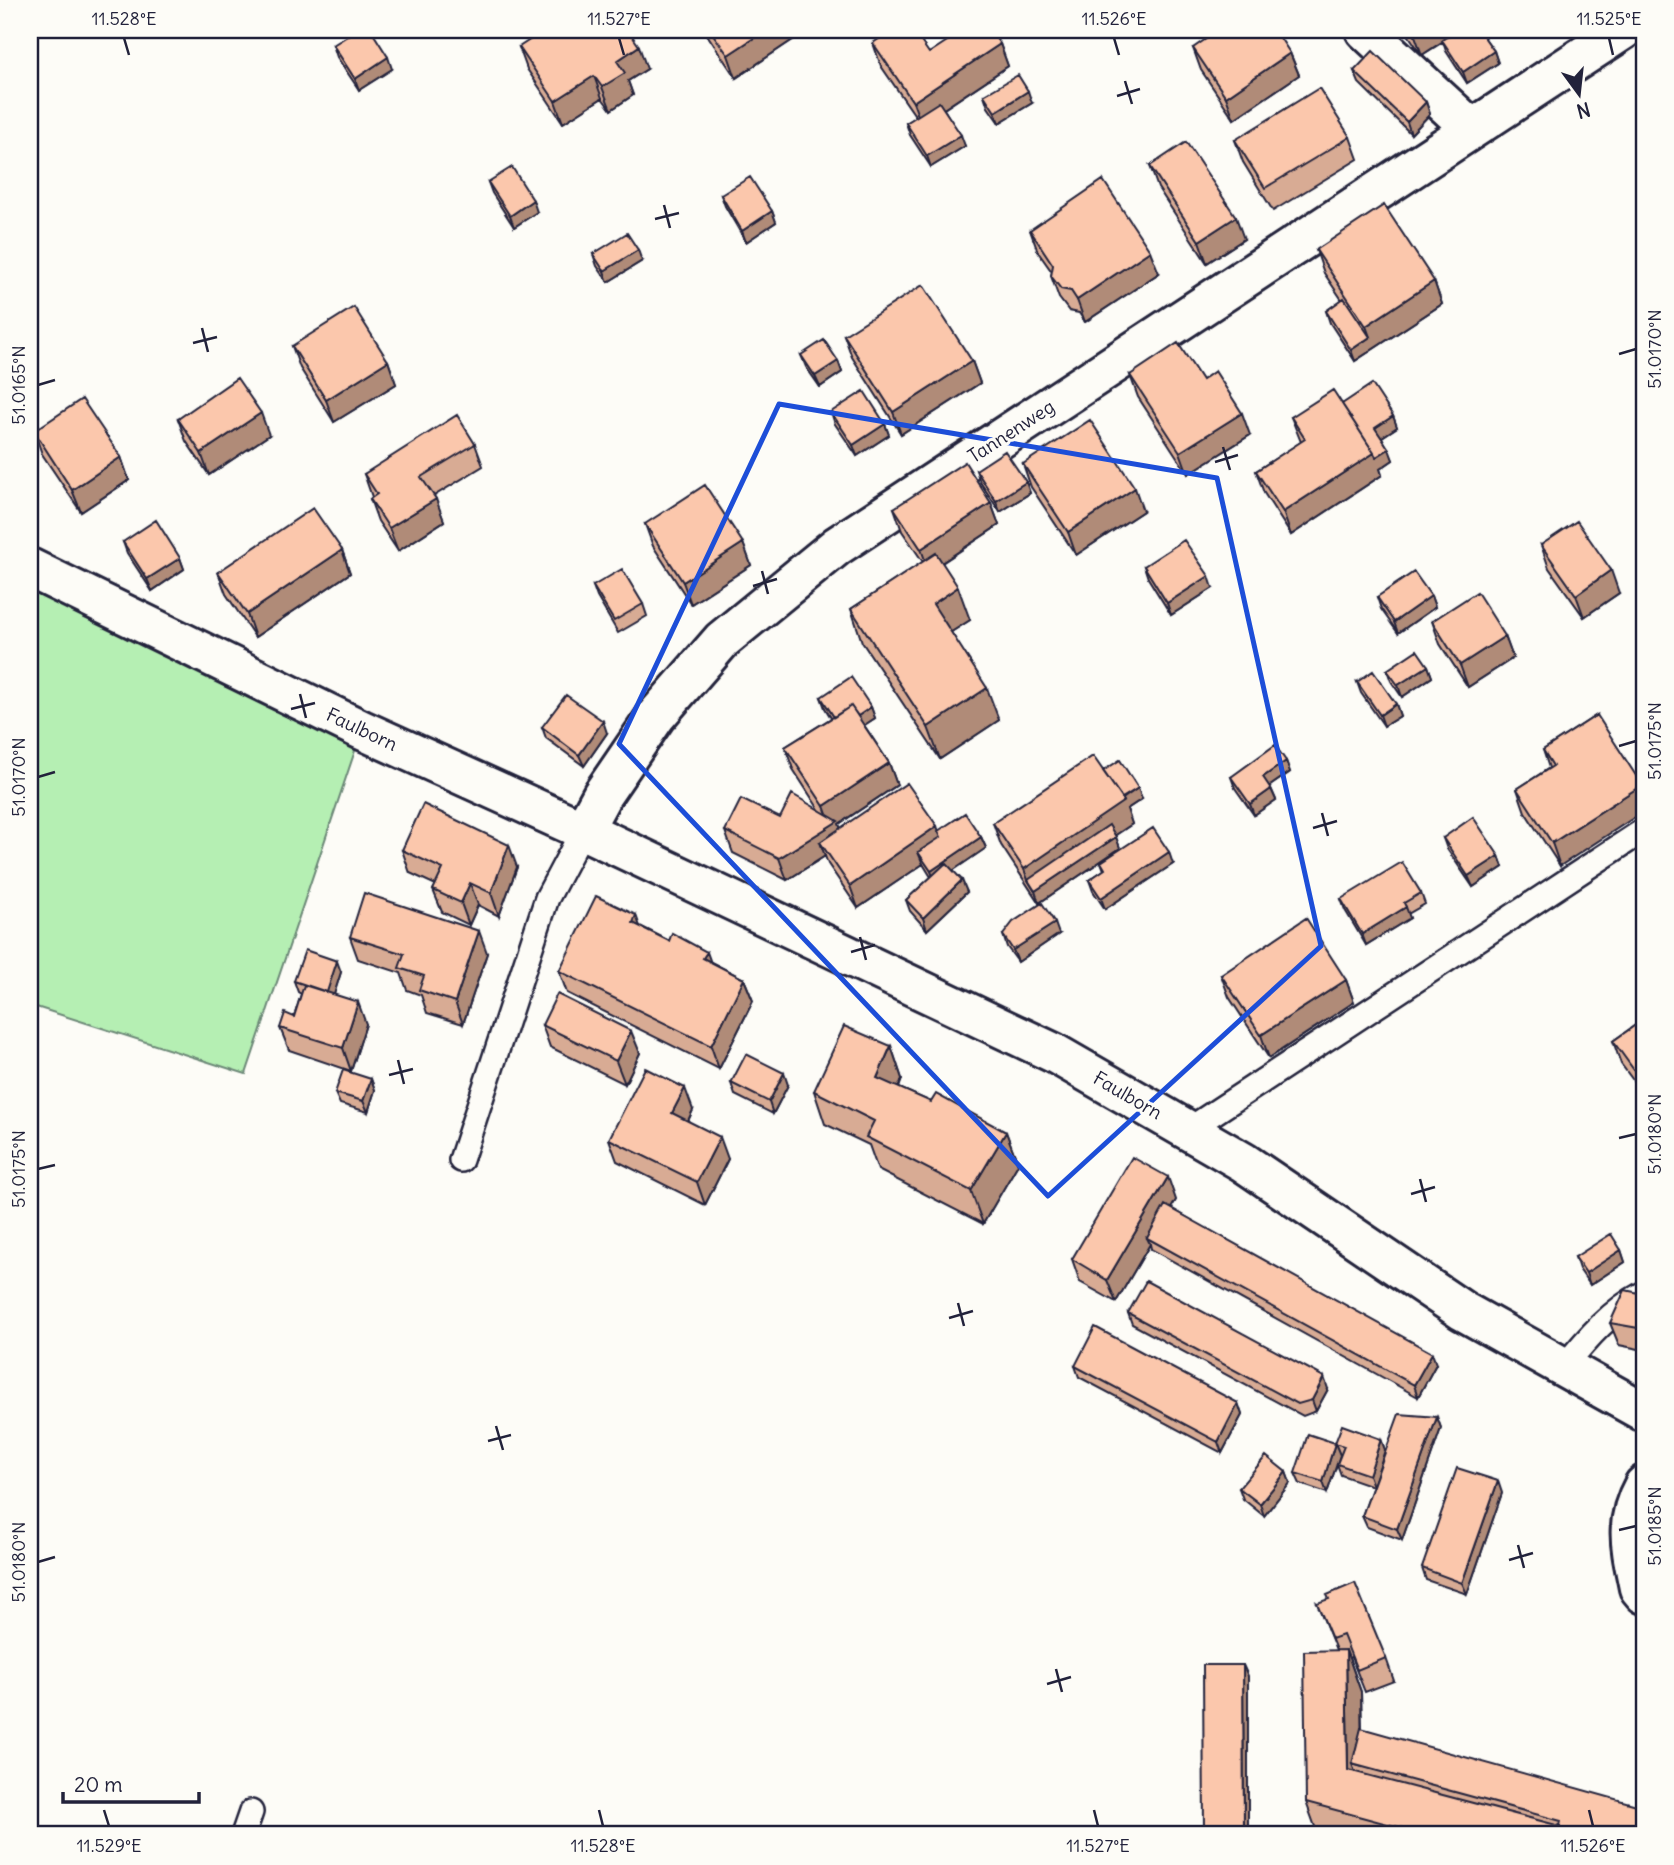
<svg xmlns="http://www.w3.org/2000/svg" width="1674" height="1865" font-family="Delius,sans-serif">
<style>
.green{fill:#b5efb3;stroke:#6c8877;stroke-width:2}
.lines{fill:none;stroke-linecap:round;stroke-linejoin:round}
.lane-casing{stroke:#22223b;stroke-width:28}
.street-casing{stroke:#22223b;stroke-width:44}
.secondary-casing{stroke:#22223b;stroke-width:44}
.lane{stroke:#fdfcf7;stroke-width:23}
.street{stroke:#fdfcf7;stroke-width:38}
.secondary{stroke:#fdfcf7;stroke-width:38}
.wall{fill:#d8ab94;stroke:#22223b;stroke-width:2}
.shaded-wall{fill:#b08b78;stroke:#22223b;stroke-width:2}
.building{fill:#fbc7ac;stroke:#22223b;stroke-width:2}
.marked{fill:none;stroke:#1d4ed8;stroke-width:5;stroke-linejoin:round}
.ticks{fill:none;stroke:#22223b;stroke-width:2.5}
.labels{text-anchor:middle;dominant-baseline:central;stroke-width:6;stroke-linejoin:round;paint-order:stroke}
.street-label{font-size:19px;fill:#22223b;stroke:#fdfcf7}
.neatline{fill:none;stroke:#22223b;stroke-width:2.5}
.ticks-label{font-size:18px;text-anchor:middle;fill:#22223b}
</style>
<rect width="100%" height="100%" fill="#fdfcf7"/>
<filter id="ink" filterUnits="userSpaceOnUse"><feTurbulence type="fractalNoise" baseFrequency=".0143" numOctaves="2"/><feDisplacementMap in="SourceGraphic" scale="14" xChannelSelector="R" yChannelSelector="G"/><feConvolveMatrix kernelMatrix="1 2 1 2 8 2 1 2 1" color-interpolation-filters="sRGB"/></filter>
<g filter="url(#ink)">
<path class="green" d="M30,568L362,730L246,1074L30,1005Z"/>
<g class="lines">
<defs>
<path id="lane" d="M1188,1130L1644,830
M461,1160L547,898L583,830
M1564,1367C1587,1338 1612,1310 1644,1293
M243,1835L251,1812"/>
<path id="street" d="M1365,30L1472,129
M30,568L362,730L583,830L1054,1053L1243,1162L1463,1311L1644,1412
M583,830L602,795L656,716L722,640L837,546L1623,30"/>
<path id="secondary" d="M1644,1485C1623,1523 1631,1548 1639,1588L1644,1594"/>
</defs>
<use href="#lane" class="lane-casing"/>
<use href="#street" class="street-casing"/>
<use href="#secondary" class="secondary-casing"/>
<use href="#lane" class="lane"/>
<use href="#street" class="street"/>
<use href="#secondary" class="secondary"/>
</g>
<path class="wall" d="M704,30H795L797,37L736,78Z
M1405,30H1479L1494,51L1498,63L1467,83L1446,51L1443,42L1422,55Z
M986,36L1000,44L1008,66L944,109L965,146L931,167L910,135L906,123L916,117L881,66L873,43L929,53Z
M333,45L392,69L359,90L337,57Z
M519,47L647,69L628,81L633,95L611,110L602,98L563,123L527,69Z
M1193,48L1290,53L1299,75L1234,119L1201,70Z
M1354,71L1426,102L1430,114L1411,134L1359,83Z
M984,95L1032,103L999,123L988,107Z
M1350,137L1358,159L1273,211L1243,162L1235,140Z
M1150,166L1244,239L1207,263L1158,188Z
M488,182L537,212L514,227L492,193Z
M721,195L772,211L776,222L746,242L725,206Z
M1030,230L1159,273L1085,322L1079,313L1069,311L1059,298L1051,276L1052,272L1038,252Z
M1316,250L1434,281L1442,304L1355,361L1330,323L1326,311L1342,300L1324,273Z
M593,254L642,261L608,282L597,266Z
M844,335L972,361L980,383L901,434L852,357Z
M292,346L388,361L396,384L334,422L300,368Z
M801,355L838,361L842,372L820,387L806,367Z
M1130,375L1250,435L1188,474L1138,397Z
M1342,404L1393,416L1397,427L1382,437L1393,460L1380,469L1382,475L1291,535L1264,493L1256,471L1301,442L1291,417Z
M831,412L885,424L889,435L857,456L835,424Z
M178,419L269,435L209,475L186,441Z
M34,431L121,457L129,480L81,512L42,454Z
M475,444L483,466L434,496L444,521L398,551L378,521L370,499L372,497L364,474Z
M1023,464L1143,511L1076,555L1031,487Z
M976,470L1026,482L1030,493L1000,512L980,482Z
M991,503L999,525L942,563L970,620L951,632L999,720L940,759L862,642L851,609L923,562L902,531L894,508Z
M645,524L743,543L751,565L691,604L653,546Z
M123,542L180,558L184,569L152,591L127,553Z
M1541,545L1619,593L1584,617L1549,568Z
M342,550L350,573L255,637L226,594L218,572Z
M1144,566L1213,588L1171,615L1148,578Z
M593,586L643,604L647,616L618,633L597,597Z
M1431,596L1435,607L1398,633L1381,609L1377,597Z
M1432,621L1505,636L1513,658L1468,687L1440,644Z
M1428,666L1432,677L1402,697L1391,681L1387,670Z
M1357,682L1396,704L1400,716L1384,726L1361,693Z
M821,697L871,707L875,718L864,725L889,763L897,785L839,824L840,828L938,831L981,837L986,848L953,870L967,892L927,930L910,911L906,900L931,877L923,864L858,908L828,864L825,856L787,880L733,853L725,831L820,811L793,769L785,747L831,718L825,708Z
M1597,715L1560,866L1525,812L1517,789L1549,768L1543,750Z
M542,727L607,733L584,766L546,738Z
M1286,761L1290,772L1270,786L1276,800L1254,815L1235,788L1231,777Z
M1103,771L1142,799L1127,809L1132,824L1115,835L1120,848L1039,903L1001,845L993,823Z
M1443,838L1499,856L1503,867L1473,887L1447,849Z
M402,850L517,867L499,916L478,905L469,925L442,912L433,890L436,885L410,873Z
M1101,862L1173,864L1105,909L1093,891L1089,880L1104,870Z
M1421,893L1425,904L1408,914L1410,918L1366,945L1345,910L1341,899Z
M640,926L744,979L753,1001L719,1069L567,993L559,971Z
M1059,934L1018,962L1007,947L1003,935Z
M350,937L487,953L463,1024L427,1013L421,995L407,990L401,973L358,959Z
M341,972L334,994L366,1024L351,1071L289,1050L280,1028L294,1017L301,994L298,992L294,981Z
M1221,975L1346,980L1354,1002L1269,1058L1229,997Z
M1644,1019V1095L1621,1064L1613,1041Z
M542,1025L640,1053L625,1084L550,1047Z
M891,1046L902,1079L899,1088L931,1102L1006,1132L1018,1164L983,1224L878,1170L869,1145L825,1124L814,1091Z
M371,1079L375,1090L368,1112L340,1104L335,1093Z
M731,1083L788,1085L773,1114L735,1095Z
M693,1110L688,1121L728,1159L705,1205L617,1161L609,1139Z
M1176,1200L1171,1208L1436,1364L1418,1397L1151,1249L1150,1244L1116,1302L1080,1282L1072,1259Z
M1621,1250L1625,1262L1590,1285L1579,1269L1575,1257Z
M1644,1294V1350L1619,1345L1610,1323Z
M1128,1313L1328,1389L1316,1411L1303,1416L1132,1324Z
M1075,1366L1238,1403L1242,1415L1222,1453L1079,1377Z
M1437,1417L1441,1428L1402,1540L1367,1527L1362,1516L1373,1486L1341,1475L1337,1464L1340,1455L1327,1493L1300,1484L1295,1473L1335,1443L1381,1439L1385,1450L1377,1476Z
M1286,1472L1290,1483L1264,1516L1243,1499L1239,1488Z
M1502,1493L1467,1594L1426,1580L1422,1568Z
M1317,1603L1386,1658L1394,1681L1365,1692L1351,1657L1349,1658L1361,1692L1362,1729L1644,1835H1318L1306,1802L1336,1650Z"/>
<path class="shaded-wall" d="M766,30H795L797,37L736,78L728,55Z
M1413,30H1460L1422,55Z
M1000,44L1008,66L921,124L913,102Z
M639,46L647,69L628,81L633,95L611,110L602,87L617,61Z
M1494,51L1498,63L1467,83L1463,72Z
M1290,53L1299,75L1234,119L1226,97Z
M388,57L392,69L359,90L355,79Z
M594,76L602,98L563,123L555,101Z
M1028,91L1032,103L999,123L995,112Z
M1426,102L1430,114L1411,134L1407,122Z
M961,135L965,146L931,167L927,156Z
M533,200L537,212L514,227L510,216Z
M772,211L776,222L746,242L742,231Z
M1236,217L1244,239L1207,263L1199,241Z
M638,250L642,261L608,282L604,271Z
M1150,251L1159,273L1085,322L1077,300Z
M1434,281L1442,304L1355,361L1351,350L1370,337L1366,326Z
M388,361L396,384L334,422L326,400Z
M838,361L842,372L820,387L815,376Z
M972,361L980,383L901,434L893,412Z
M261,413L269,435L209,475L201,453Z
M1242,413L1250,435L1188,474L1180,452Z
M1393,416L1397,427L1379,439L1375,428Z
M885,424L889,435L857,456L853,445Z
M1389,449L1393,460L1380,469L1382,475L1291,535L1283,512L1374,453Z
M121,457L129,480L81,512L72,490Z
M1026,482L1030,493L1000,512L996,501Z
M1135,488L1143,511L1076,555L1068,532Z
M436,499L444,521L398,551L389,528Z
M991,503L999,525L929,571L921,549Z
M743,543L751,565L691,604L683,582Z
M342,550L350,573L255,637L247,614Z
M180,558L184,569L152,591L147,579Z
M1611,570L1619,593L1584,617L1576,595Z
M1209,576L1213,588L1171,615L1167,603Z
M958,587L970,620L945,636L933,604Z
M1431,596L1435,607L1398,633L1394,622Z
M1505,636L1513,658L1468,687L1460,665Z
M1428,666L1432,677L1402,697L1398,685Z
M987,688L999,720L940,759L928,727Z
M1396,704L1400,716L1384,726L1380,715Z
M871,707L875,718L845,738L841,727Z
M603,721L607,733L584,766L579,755Z
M1286,761L1290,772L1267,788L1263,777Z
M889,763L897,785L839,824L846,843L820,842L825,856L787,880L779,858L831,825L824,806Z
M1642,785L1644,790V811L1560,866L1552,843Z
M1138,788L1142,799L1127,809L1132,824L1034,890L1028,880L1024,869Z
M1271,789L1276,800L1254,815L1250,804Z
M937,826L945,849L918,852L923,864L858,908L850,886Z
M981,837L986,848L935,883L931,871Z
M1116,837L1120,848L1039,903L1035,891Z
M509,845L517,867L499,916L491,893Z
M1169,852L1173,864L1105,909L1101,898Z
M1499,856L1503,867L1473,887L1468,876Z
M962,880L967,892L927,930L923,918Z
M470,883L478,905L469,925L461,903Z
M1406,907L1410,918L1366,945L1362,934Z
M636,915L644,938L633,923Z
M1055,923L1059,934L1018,962L1013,950Z
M479,931L487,953L463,1024L455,1002Z
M707,952L715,974L703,958Z
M337,961L341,972L331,1004L326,993Z
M744,979L753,1001L719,1069L711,1046Z
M1346,980L1354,1002L1269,1058L1261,1035Z
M358,1002L366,1024L351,1071L343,1048Z
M631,1031L640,1053L625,1084L616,1061Z
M891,1046L902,1079L889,1110L877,1078Z
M784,1073L788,1085L773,1114L769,1102Z
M371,1079L375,1090L368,1112L363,1101Z
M685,1088L693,1110L681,1135L672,1113Z
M1006,1132L1018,1164L983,1224L971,1191Z
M720,1137L728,1159L705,1205L697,1182Z
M1168,1177L1176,1200L1152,1240L1147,1238L1150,1244L1116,1302L1107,1280Z
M1621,1250L1625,1262L1590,1285L1586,1273Z
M1432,1353L1436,1364L1418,1397L1414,1385Z
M1324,1377L1328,1389L1316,1411L1312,1400Z
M1238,1403L1242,1415L1222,1453L1218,1442Z
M1437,1417L1441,1428L1402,1540L1397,1529Z
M1381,1439L1385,1450L1373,1486L1369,1475Z
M1335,1443L1340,1455L1327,1493L1323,1482Z
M1286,1472L1290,1483L1264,1516L1260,1504Z
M1498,1481L1502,1493L1467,1594L1462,1583Z
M1346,1650L1361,1692L1362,1767L1352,1764L1363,1793L1348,1770Z
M1243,1665L1248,1676V1835H1244Z"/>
<path class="building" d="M357,30H371L388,57L355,79L333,45Z
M545,30H628L639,46L617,61L625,73L602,87L594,76L555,101L519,47Z
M710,30H766L728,55Z
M892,30H913L929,53L958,34L973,30H981L986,36L992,33L1000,44L913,102L873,43Z
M1219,30H1275L1290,53L1226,97L1193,48Z
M1458,30H1479L1494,51L1463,72L1442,40Z
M1373,51L1426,102L1407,122L1354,71Z
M1018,75L1028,91L995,112L984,95Z
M1319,88L1350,137L1265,188L1235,140Z
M939,102L961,135L927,156L906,123Z
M1186,142L1236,217L1199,241L1150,166Z
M512,167L533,200L510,216L488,182Z
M750,177L772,211L742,231L721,195Z
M1103,180L1150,251L1077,300L1071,291L1061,289L1051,276L1053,265L1030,230Z
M1384,205L1434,281L1366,326L1316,250Z
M627,233L638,250L604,271L593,254Z
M923,285L972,361L893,412L844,335Z
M1344,298L1370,337L1351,350L1326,311Z
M354,307L388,361L326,400L292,346Z
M824,340L838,361L815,376L801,355Z
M1178,343L1202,380L1215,371L1242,413L1180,452L1130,375Z
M237,378L261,413L201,453L178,419Z
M1372,384L1393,416L1375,428L1389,449L1376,457L1374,453L1342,404Z
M1333,390L1374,453L1283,512L1256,471L1305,439L1291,417Z
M864,391L885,424L853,445L831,412Z
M82,399L121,457L72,490L34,431Z
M457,415L475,444L421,477L436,499L389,528L370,499L377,494L364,474Z
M1090,420L1135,488L1068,532L1023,464Z
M1005,451L1026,482L996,501L976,470Z
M965,462L991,503L921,549L894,508Z
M705,485L743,543L683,582L645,524Z
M313,508L342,550L247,614L218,572Z
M156,520L180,558L147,579L123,542Z
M1577,521L1611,570L1576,595L1541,545Z
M1184,540L1209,576L1167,603L1144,566Z
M936,553L958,587L933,604L987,688L928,727L851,609Z
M622,569L643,604L614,621L593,586Z
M1414,572L1431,596L1394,622L1377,597Z
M1477,592L1505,636L1460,665L1432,621Z
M1417,650L1428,666L1398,685L1387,670Z
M1373,671L1396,704L1380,715L1357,682Z
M851,677L871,707L858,716L851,706L834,717L821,697Z
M566,695L603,721L579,755L542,727Z
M851,706L889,763L824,806L785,747Z
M1597,715L1642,785L1552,843L1517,789L1553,766L1543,750Z
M1275,745L1286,761L1263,777L1271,789L1250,804L1231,777Z
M1093,756L1124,801L1024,869L993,823Z
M1120,760L1138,788L1122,798L1103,771Z
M907,783L937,826L850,886L820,842Z
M792,794L838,821L779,858L725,831L741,799L780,818Z
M423,804L509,845L491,893L470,883L461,903L433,890L443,869L402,850Z
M965,813L981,837L931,871L918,852L941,837L938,831Z
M1473,817L1499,856L1468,876L1443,838Z
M1109,825L1116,837L1035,891L1028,880Z
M1153,828L1169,852L1101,898L1089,880L1105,869L1101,862Z
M1402,862L1421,893L1404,903L1406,907L1362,934L1341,899Z
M946,863L962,880L923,918L906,900Z
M364,893L479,931L455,1002L419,990L424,976L399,968L404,954L350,937Z
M596,896L636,915L633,923L669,941L672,933L707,952L703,958L744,979L711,1046L559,971Z
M1042,903L1055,923L1013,950L1003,935L1013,922Z
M1306,918L1346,980L1261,1035L1221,975Z
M305,950L337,961L327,992L294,981Z
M304,985L358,1002L343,1048L280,1028L285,1013L294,1017Z
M557,994L631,1031L616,1061L542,1025Z
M1644,1019V1084L1613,1041Z
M844,1026L891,1046L877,1078L931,1102L936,1094L1006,1132L971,1191L866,1137L874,1121L814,1091Z
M746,1054L784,1073L769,1102L731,1083Z
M645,1068L685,1088L672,1113L720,1137L697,1182L609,1139Z
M343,1070L371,1079L363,1101L335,1093Z
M1132,1157L1168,1177L1107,1280L1072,1259Z
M1165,1205L1432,1353L1414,1385L1147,1238Z
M1611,1234L1621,1250L1586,1273L1575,1257Z
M1146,1281L1324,1377L1312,1400L1298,1404L1128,1313Z
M1625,1290L1644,1294V1329L1610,1323Z
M1095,1327L1238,1403L1218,1442L1075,1366Z
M1399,1414L1437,1417L1397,1529L1362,1516Z
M1342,1425L1381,1439L1369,1475L1337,1464L1344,1446L1335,1443L1323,1482L1295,1473L1308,1434L1335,1443Z
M1266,1456L1286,1472L1260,1504L1239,1488Z
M1457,1468L1498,1481L1462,1583L1422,1568Z
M1355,1583L1386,1658L1357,1670L1343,1635L1332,1639L1317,1603L1329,1599L1327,1595Z
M1346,1650L1348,1770L1560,1826L1561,1821L1352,1764L1361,1728L1644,1807V1835H1428L1306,1802L1304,1651Z
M1203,1665H1243L1244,1835H1204Z"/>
</g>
<path class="marked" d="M779,404L1217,478L1321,946L1048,1196L619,744Z"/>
<path class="ticks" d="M124,38L129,55M619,38L624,55M1114,38L1119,55M1609,38L1613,55M1125,81L1132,104M1117,96L1140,89M664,205L670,228M655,219L679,213M202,328L208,352M193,343L217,337M1619,354L1636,349M38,385L55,380M1223,447L1230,470M1215,462L1238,455M762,571L768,594M753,586L777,579M300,694L306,718M291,709L315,703M1619,746L1636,741M38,777L55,772M1322,813L1328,836M1313,828L1337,821M860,937L866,960M851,952L875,945M398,1060L404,1084M389,1075L413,1069M1619,1138L1636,1134M38,1169L55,1165M1420,1179L1426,1202M1411,1194L1435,1187M958,1303L964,1326M949,1318L973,1311M496,1426L503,1450M488,1441L511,1435M1619,1530L1636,1526M1518,1545L1524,1568M1509,1560L1533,1553M38,1562L55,1557M1056,1669L1062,1692M1047,1684L1071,1677M104,1810L109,1826M599,1810L603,1826M1094,1810L1098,1826M1589,1810L1593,1826"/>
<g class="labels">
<g class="street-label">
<text transform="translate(1011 431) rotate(-33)">Tannenweg</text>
<text transform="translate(362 729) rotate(25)">Faulborn</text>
<text transform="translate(1128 1095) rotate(30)">Faulborn</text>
</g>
</g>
<rect width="1674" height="1865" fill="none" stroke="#fdfcf7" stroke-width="77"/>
<g transform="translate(1579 94) rotate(165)" stroke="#fdfcf7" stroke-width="5" paint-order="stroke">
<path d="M0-5L12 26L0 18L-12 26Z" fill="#22223b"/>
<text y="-10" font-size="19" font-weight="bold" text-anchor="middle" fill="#22223b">N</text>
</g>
<path d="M63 1792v10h136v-10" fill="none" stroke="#22223b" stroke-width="3.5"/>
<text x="74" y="1792" font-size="21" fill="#22223b" stroke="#fdfcf7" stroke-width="5" paint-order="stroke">20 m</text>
<rect x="38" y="38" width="1598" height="1788" class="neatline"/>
<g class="ticks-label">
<text x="124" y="25">11.528°E</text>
<text x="619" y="25">11.527°E</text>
<text x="1114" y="25">11.526°E</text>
<text x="1609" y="25">11.525°E</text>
<text transform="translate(1655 349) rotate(-90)" y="6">51.0170°N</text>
<text transform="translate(19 385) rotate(-90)" y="6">51.0165°N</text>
<text transform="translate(1655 741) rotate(-90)" y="6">51.0175°N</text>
<text transform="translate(19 777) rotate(-90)" y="6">51.0170°N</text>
<text transform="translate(1655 1134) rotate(-90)" y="6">51.0180°N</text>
<text transform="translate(19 1169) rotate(-90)" y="6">51.0175°N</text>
<text transform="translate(1655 1526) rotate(-90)" y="6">51.0185°N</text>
<text transform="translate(19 1562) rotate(-90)" y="6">51.0180°N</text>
<text x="109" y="1852">11.529°E</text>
<text x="603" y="1852">11.528°E</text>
<text x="1098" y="1852">11.527°E</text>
<text x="1593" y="1852">11.526°E</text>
</g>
</svg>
